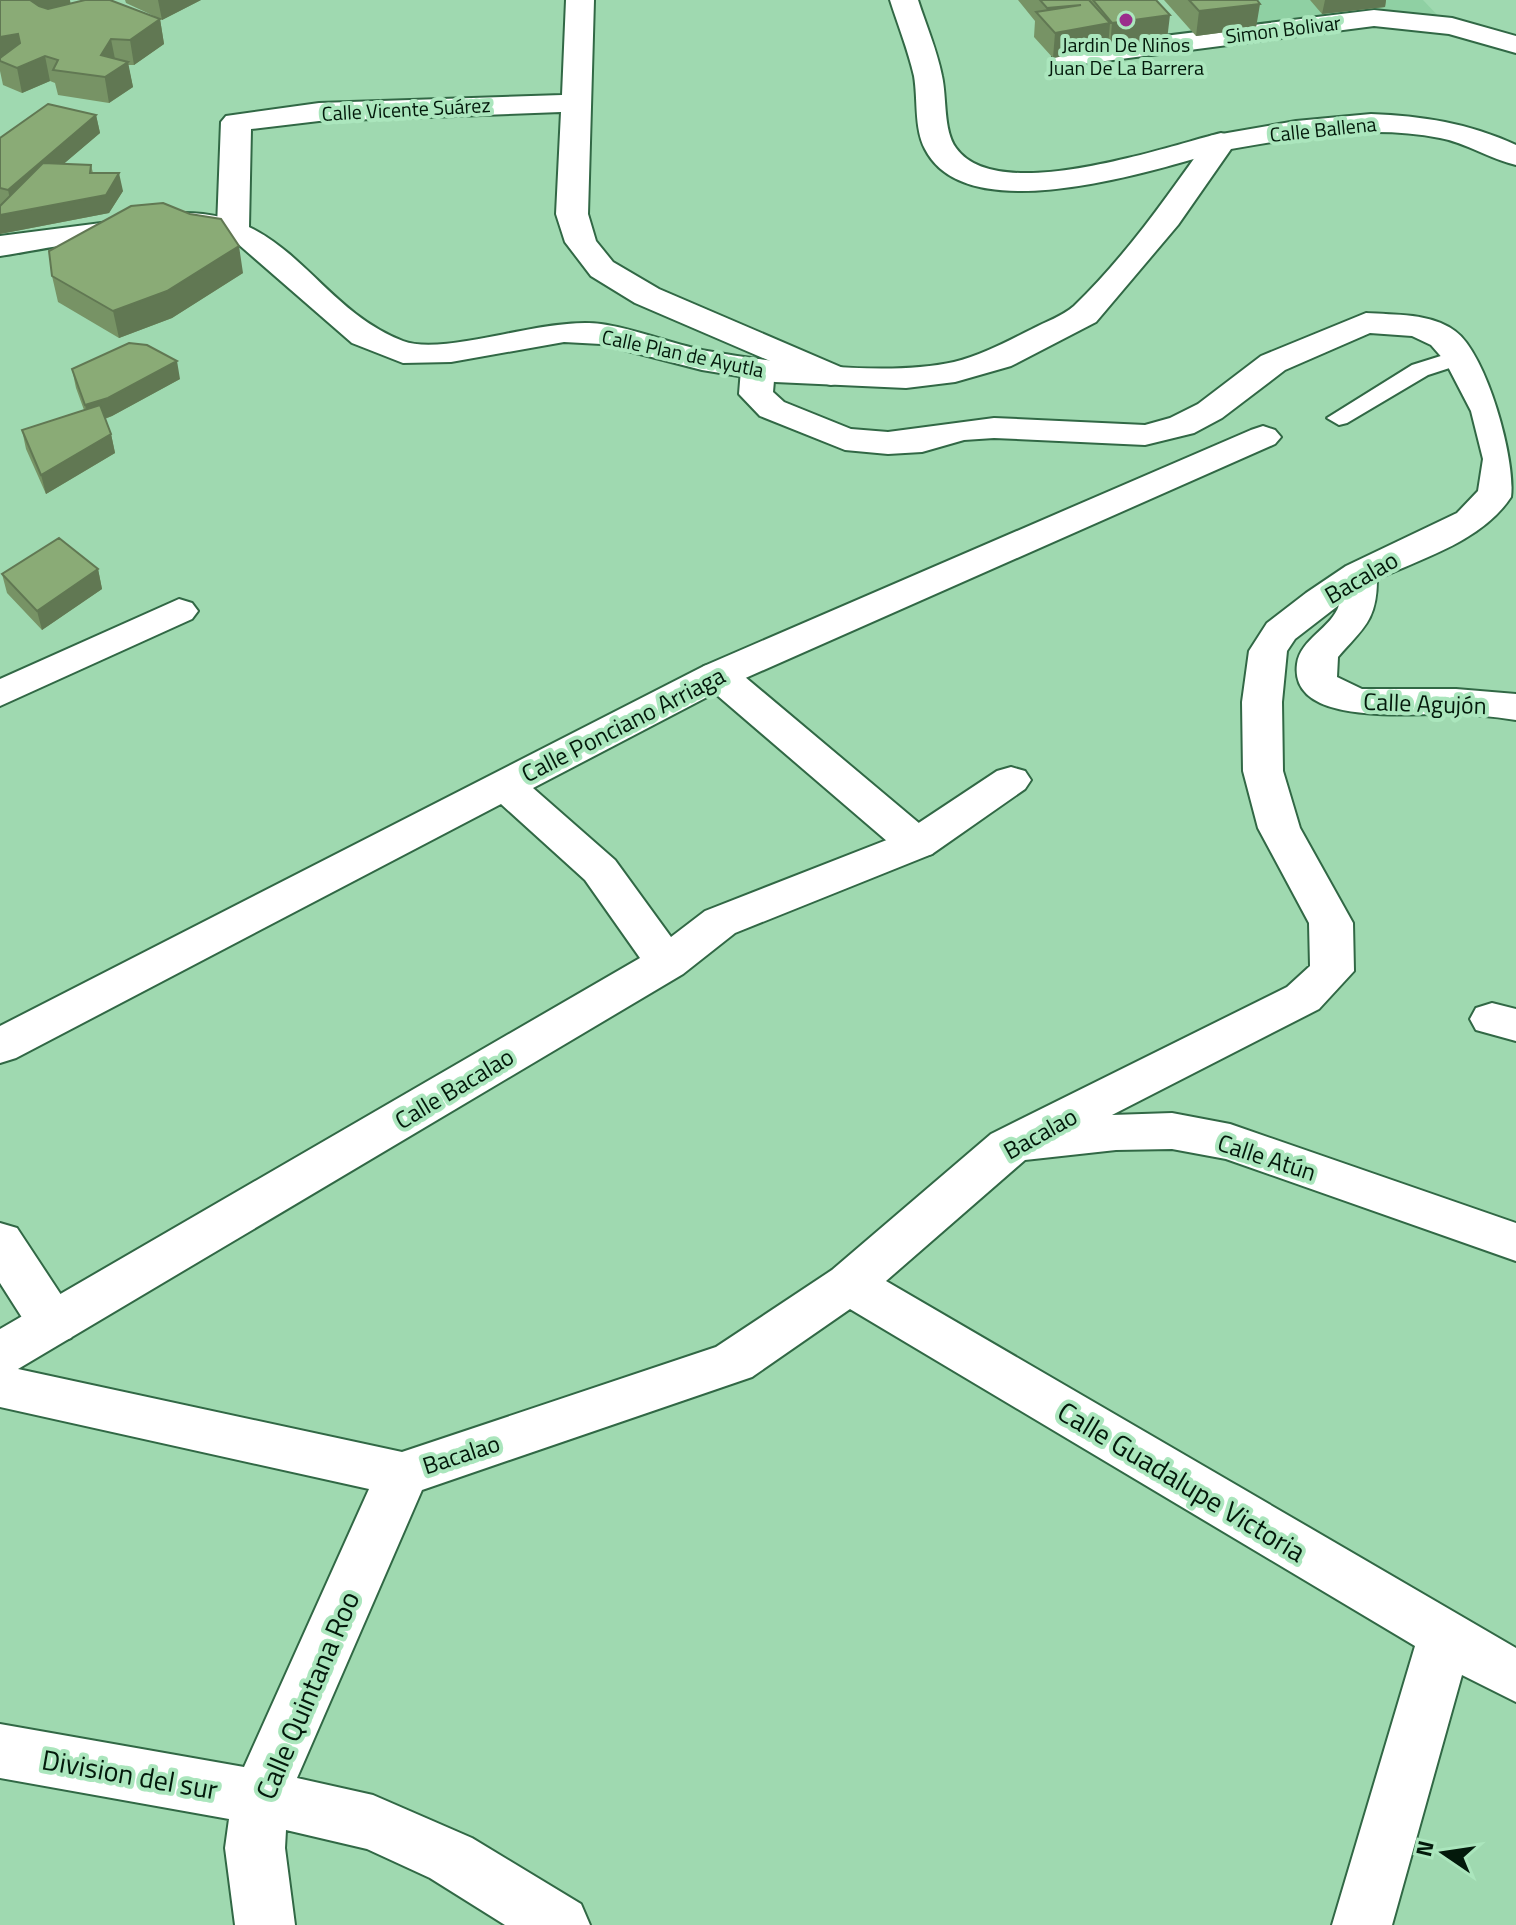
<svg xmlns="http://www.w3.org/2000/svg" width="1516" height="1925" font-family="'Titillium Web',sans-serif">
<style>
.built{fill:#8fd0a3}
.lines{fill:none;stroke-linecap:round;stroke-linejoin:round}
.service-casing{stroke:#316845;stroke-width:4}
.pedestrian-casing{stroke:#316845;stroke-width:4}
.minor-casing{stroke:#316845;stroke-width:4}
.tertiary-casing{stroke:#316845;stroke-width:4}
.service{fill:#fff;fill-rule:evenodd}
.pedestrian{fill:#fff;fill-rule:evenodd}
.minor{fill:#fff;fill-rule:evenodd}
.tertiary{fill:#fff;fill-rule:evenodd}
.wall{fill:#779365}
.shaded-wall{fill:#617853}
.building{fill:#8aab76;stroke:#617853;stroke-width:2}
.poi-dot{fill:#9b2d8c;stroke:#abe6bd;stroke-width:3}
.labels{text-anchor:middle;dominant-baseline:central;stroke-width:8;stroke-linejoin:round;paint-order:stroke}
.far-street-label{font-size:20px;fill:#03190b;stroke:#abe6bd}
.far-poi-label{font-size:20px;fill:#03190b;stroke:#abe6bd}
.street-label{font-size:24px;fill:#03190b;stroke:#abe6bd}
.near-street-label{font-size:28px;fill:#03190b;stroke:#abe6bd}
</style>
<rect width="100%" height="100%" fill="#9fd9b0"/>
<path class="built" d="M1164,0H1423L1442,20L1256,28Z"/>
<g class="lines">
<defs>
<path id="service" d="M1460,350L1471,357L1468,362L1428,375L1347,423L1339,425L1327,418L1412,365Z"/>
<path id="pedestrian" d="M718,663L732,666L932,834L938,844L932,854L917,858L902,854L704,684L698,675L704,666Z
M0,1223L17,1228L71,1310L78,1324L71,1338L53,1344L35,1338L0,1283Z"/>
<path id="minor" d="M566,0H594L588,214L596,241L613,262L659,289L843,368L848,375L843,382L831,385L819,382L635,303L591,276L565,242L556,214L561,112L319,121L251,129L249,227L244,234H222L217,227L221,122L226,116L319,103L562,95Z
M890,0H918C926,25 937,50 942,76C947,98 943,130 956,148C997,206 1164,147 1221,133L1232,136L1236,142L1232,148C1163,167 968,234 925,149C914,128 918,100 914,76C908,50 898,25 890,0Z
M1374,10L1452,18L1516,36V53L1449,34L1374,26L1067,66L1057,63L1053,57L1057,51L1067,48Z
M1366,313C1395,315 1431,313 1455,331C1487,354 1516,461 1511,497C1482,541 1423,558 1377,579C1377,621 1363,628 1338,657L1337,677L1362,689H1456L1516,694V720C1492,716 1467,714 1442,714C1407,713 1289,726 1297,664C1300,639 1332,628 1339,605L1295,639L1287,651L1282,702L1283,771L1300,828L1353,923L1354,971L1319,1009L1112,1115L1172,1113L1230,1124L1516,1223V1261L1226,1159L1172,1149L1116,1150L1025,1160L886,1281L1516,1648V1702L1462,1675L1392,1925H1332L1415,1646L850,1309L752,1377L422,1490L297,1778L373,1795L472,1838L581,1904L590,1925H505L430,1878L367,1849L286,1830L285,1848L295,1925H235L225,1848L229,1819L0,1778V1724L244,1767L369,1489L0,1407V1329L640,958L585,880L501,804L16,1058L0,1063V1026L704,666L1251,430L1263,426L1275,430L1281,437L1275,444L732,684L533,788L615,860L671,937L705,911L902,834L997,771L1011,767L1025,771L1031,780L1025,789L932,854L735,933L683,974L18,1369L402,1452L716,1347L832,1270L991,1134L1287,987L1310,966L1309,923L1258,828L1243,771L1242,702L1249,651L1267,623L1306,593L1346,566L1457,513L1478,491L1483,459L1471,411L1445,361L1431,345L1412,336L1370,333L1285,370L1222,418L1194,433L1145,445L994,438L964,440L922,452L888,454L845,450L760,416L739,394L741,369L746,362L758,359L770,362L775,369L773,392L784,402L851,429L888,432L994,418L1145,425L1170,418L1198,404L1261,356Z
M179,599L192,603L198,611L192,619L0,706V679Z
M1492,1003L1516,1009V1041L1476,1030L1470,1019L1476,1008Z"/>
<path id="tertiary" d="M1371,114C1422,116 1469,123 1516,145V165C1490,159 1467,143 1440,138C1371,124 1299,137 1231,149L1178,225L1096,322L1011,366L955,382L906,388L775,382L702,370L601,344L564,342L451,362L403,363L352,343L237,243C191,216 56,248 0,256V236L179,213C291,210 313,306 403,341C445,357 546,316 601,324C637,329 671,344 707,351C774,363 888,377 954,362C982,355 1006,342 1032,329C1045,322 1063,316 1074,306C1126,256 1169,194 1210,136L1296,121Z"/>
</defs>
<use href="#service" class="service-casing"/>
<use href="#pedestrian" class="pedestrian-casing"/>
<use href="#minor" class="minor-casing"/>
<use href="#tertiary" class="tertiary-casing"/>
<use href="#service" class="service"/>
<use href="#pedestrian" class="pedestrian"/>
<use href="#minor" class="minor"/>
<use href="#tertiary" class="tertiary"/>
</g>
<path class="wall" d="M0,0L70,4L154,16L126,3L125,0H201L162,20L160,19L164,44L134,65H128L133,87L109,103L58,95L55,83L50,81L22,93L3,85L0,71Z
M1018,0H1156L1167,40L1110,48L1108,45V48L1053,58L1034,37L1035,21Z
M1164,0H1257L1256,28L1196,36Z
M1310,0H1386L1385,7L1322,14Z
M96,115L100,133L63,164L91,165L93,173L123,191L109,213L0,234V138Z
M243,273L172,318L119,338L58,302L52,276Z
M72,369L180,379L112,416L105,419L111,434L115,453L46,494L26,449L22,430L84,410L76,388Z
M98,569L102,589L42,630L7,593L2,574Z"/>
<path class="shaded-wall" d="M25,0H70L71,6L30,21Z
M158,0H201L162,20Z
M1325,0H1386L1385,7L1322,14Z
M1260,4L1256,28L1196,36L1199,11Z
M1081,5L1110,23L1108,48L1053,58L1055,33L1046,23L1047,8Z
M1170,15L1167,40L1110,48L1112,23Z
M160,19L164,44L134,65L130,40Z
M18,34L23,59L0,61V37Z
M111,39L116,64L128,62L133,87L109,103L101,55Z
M45,56L50,81L22,93L17,68Z
M96,115L100,133L12,208L8,190Z
M119,173L123,191L109,213L0,234V215Z
M239,246L243,273L172,318L119,338L113,311Z
M177,361L180,379L112,416L89,424L85,405Z
M111,434L115,453L46,494L41,475Z
M98,569L102,589L42,630L37,611Z"/>
<path class="building" d="M0,0H30L39,6L48,9L85,0H110L160,19L130,40L111,39L101,55L128,62L105,77L53,70L58,60L45,56L17,68L0,61V58L20,43L18,34L0,37Z
M1040,0H1089L1110,23L1055,33L1036,12L1081,5L1047,8Z
M1093,0H1156L1170,15L1112,23Z
M1189,0H1257L1260,4L1199,11Z
M48,104L96,115L8,190L0,188V138Z
M43,163L91,165L90,173H119L106,195L0,215V206Z
M163,203L190,214L221,219L239,246L167,291L113,311L52,276L49,251L131,206Z
M129,343L147,345L177,361L108,398L85,405L72,369Z
M100,405L111,434L41,475L22,430Z
M59,538L98,569L37,611L2,574Z"/>
<circle class="poi-dot" cx="1126" cy="20" r="8"/>
<g class="labels">
<g class="far-street-label">
<text transform="translate(1283 29) rotate(-7)">Simon Bolivar</text>
<text transform="translate(406 109) rotate(-3)">Calle Vicente Suárez</text>
<text transform="translate(1323 129) rotate(-6)">Calle Ballena</text>
<text transform="translate(683 353) rotate(12)">Calle Plan de Ayutla</text>
</g>
<g class="far-poi-label">
<text x="1126" y="44">Jardin De Niños<tspan x="1126" dy="23">Juan De La Barrera</tspan></text>
</g>
<g class="street-label">
<text transform="translate(1361 577) rotate(-30)">Bacalao</text>
<text transform="translate(1425 703) rotate(2)">Calle Agujón</text>
<text transform="translate(623 724) rotate(-27)">Calle Ponciano Arriaga</text>
<text transform="translate(454 1088) rotate(-31)">Calle Bacalao</text>
<text transform="translate(1040 1133) rotate(-29)">Bacalao</text>
<text transform="translate(1267 1157) rotate(18)">Calle Atún</text>
<text transform="translate(461 1454) rotate(-18)">Bacalao</text>
</g>
<g class="near-street-label">
<text transform="translate(1182 1481) rotate(31)">Calle Guadalupe Victoria</text>
<text transform="translate(307 1695) rotate(-67)">Calle Quintana Roo</text>
<text transform="translate(130 1774) rotate(10)">Division del sur</text>
</g>
</g>
<g transform="translate(1444 1853) rotate(283)" stroke="#abe6bd" stroke-width="6" paint-order="stroke">
<path d="M0-6L14 30L0 20L-14 30Z" fill="#03190b"/>
<text y="-12" font-size="22" font-weight="bold" text-anchor="middle" fill="#03190b">N</text>
</g>
</svg>
